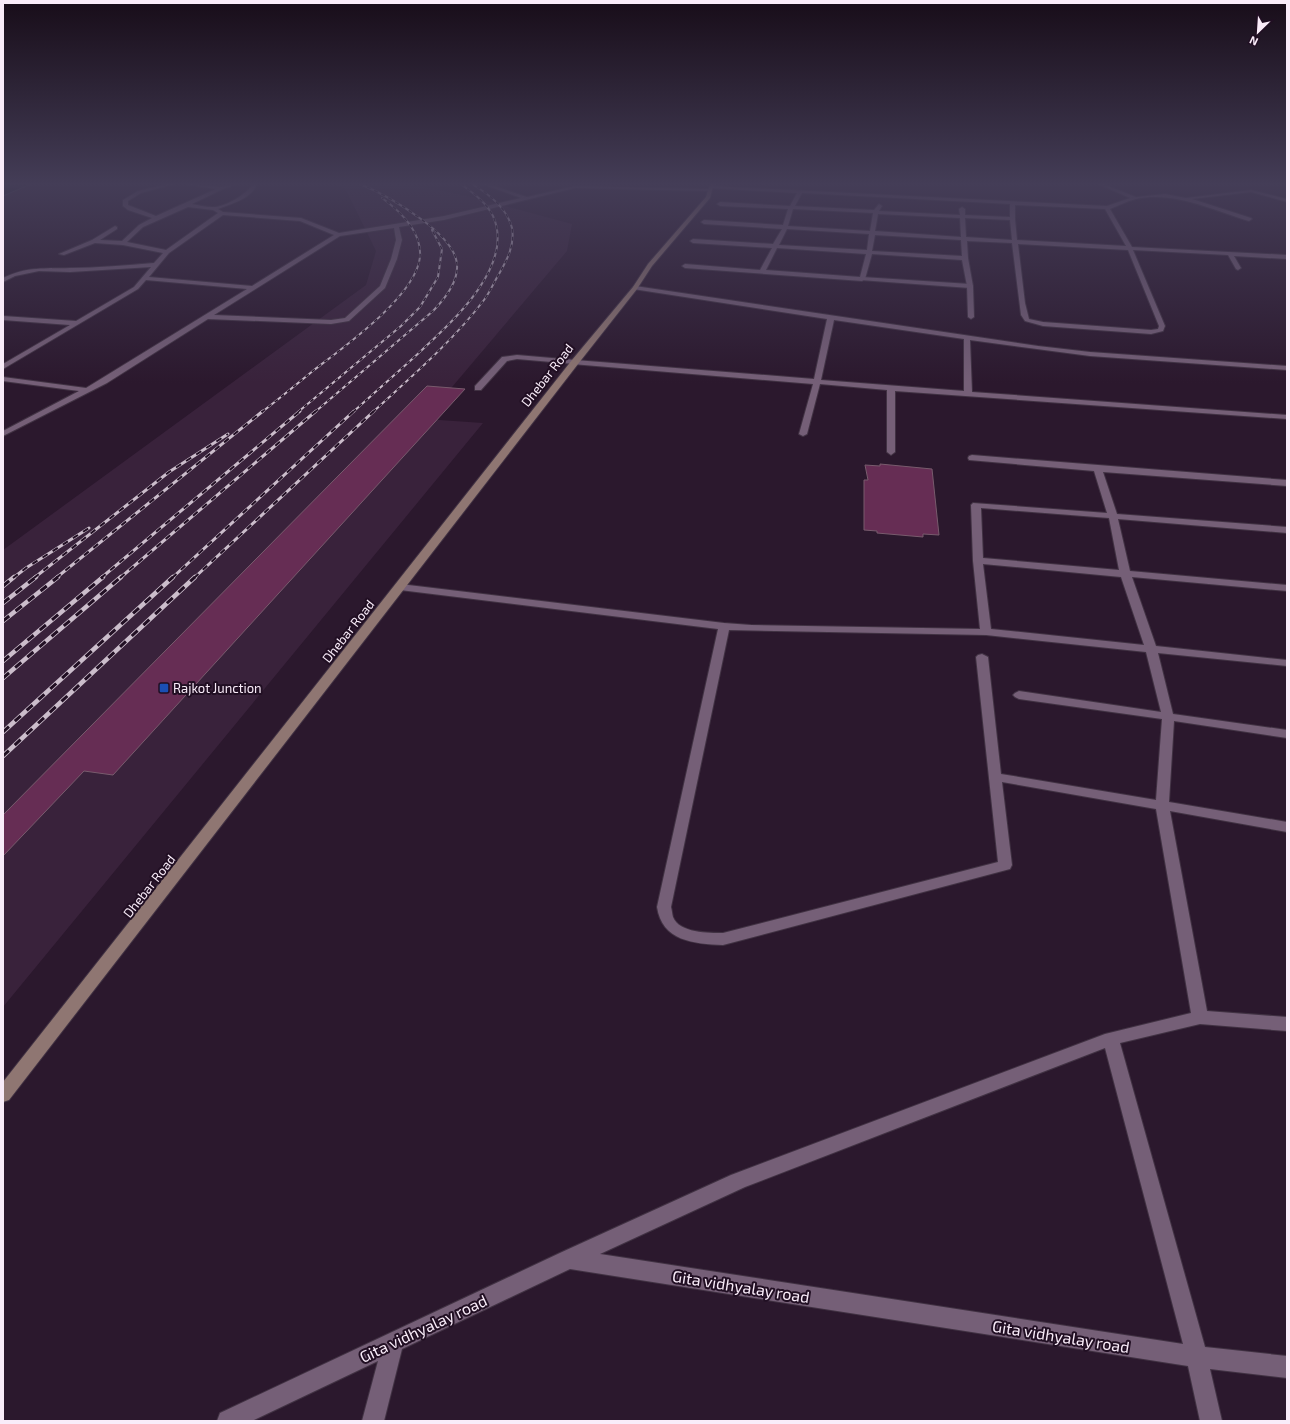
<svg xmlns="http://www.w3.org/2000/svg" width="1290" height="1424" font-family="'Exo 2',sans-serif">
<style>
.built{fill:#39223b}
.water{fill:#000d17;stroke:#4b505b}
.building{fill:#662d54;stroke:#785b6d}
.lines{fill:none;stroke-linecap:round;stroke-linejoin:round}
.lane-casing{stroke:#413243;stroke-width:2}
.street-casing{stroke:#413243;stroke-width:2}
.secondary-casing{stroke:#413243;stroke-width:2}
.lane{fill:#755f77;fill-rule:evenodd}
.street{fill:#755f77;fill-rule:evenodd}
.secondary{fill:#8f7672;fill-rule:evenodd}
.rail-far2-casing{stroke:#cbbdcb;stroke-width:2}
.rail-far1-casing{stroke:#cbbdcb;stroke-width:3}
.rail-casing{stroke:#cbbdcb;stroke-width:4.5}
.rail-far2{stroke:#210f23;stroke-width:1.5;stroke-dasharray:4;stroke-linecap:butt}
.rail-far1{stroke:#210f23;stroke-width:2;stroke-dasharray:6;stroke-linecap:butt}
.rail{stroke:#210f23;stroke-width:3;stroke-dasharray:8;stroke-linecap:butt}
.transit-dot{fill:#1a4fb4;stroke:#210f23;stroke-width:1.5}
.labels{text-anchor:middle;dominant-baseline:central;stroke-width:4;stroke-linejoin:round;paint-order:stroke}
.street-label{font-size:13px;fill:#f9ecf9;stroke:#210f23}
.poi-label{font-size:13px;fill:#f9ecf9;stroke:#210f23;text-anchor:start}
.near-street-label{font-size:16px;fill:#f9ecf9;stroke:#210f23}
</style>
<rect width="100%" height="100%" fill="#2b182d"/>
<path class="built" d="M330,184H408L472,197L572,224L567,251L425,419L483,423L3,1007V550L366,285L376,251L345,188Z"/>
<path class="water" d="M3,184H31L3,196Z"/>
<path class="building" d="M427,386L465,389L113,775L84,771L3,856V815Z
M880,464L932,469L939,535L923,534V537L877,533V531L864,530V480H868L865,465L880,466Z"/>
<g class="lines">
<defs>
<path id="lane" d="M1098,184H1103L1136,197L1165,194L1186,198L1251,190L1287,199V202L1251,192L1192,199L1251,218L1252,219L1249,221C1211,210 1176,191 1136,199C1127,201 1118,206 1110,209L1132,247L1287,255V259L1234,256L1241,268L1238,270L1236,269L1228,255L1133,250L1165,326L1163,331L1151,334L1043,326L1025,321L1021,315L1012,243L967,241L968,258L973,286L974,317L971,319L968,317L967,286L962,260L872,254L865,279L862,281L685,268L682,266L685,264L760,270L772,248L693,243L690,241L693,239L773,244L782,229L704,224L701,222L704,220L783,225L788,209L720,206L717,204L720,202L790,206L797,193L709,188L711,186L1107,206L1130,198ZM802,193L1010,204V217L965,215V209L962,207L959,209L960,215L879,211L882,206L879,204L874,210L795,206ZM1015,205L1105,209L1126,246L1017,240L1015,219ZM793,209L873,213L870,231L788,226ZM878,214L960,218L961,237L875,231ZM965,218L1010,220L1012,240L966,237ZM787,229L869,234L867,250L779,245ZM875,235L961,240L962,256L872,251ZM1018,244L1128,250L1159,326L1158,329L1151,330L1043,322L1029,319L1025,303ZM777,248L866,254L860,277L766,270Z
M517,355L575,360L579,362L575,364L517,359L507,361L481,390H475V386L502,357Z"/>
<path id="street" d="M167,184H174L141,193L128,201V205L156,216L216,189L190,185L188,184L221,187L237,184L223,189L192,204C199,205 205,207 212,207C224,208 247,194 253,184H257C251,199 233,203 218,209L223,212L301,218L339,233L444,216L521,198L482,184H488L527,197L575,186L710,189L712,190L710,191L575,188L444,220L399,227L402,240L397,259L385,288L349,321L331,324L208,319L107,383L3,436V431L79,391L3,381V377L86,388L247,289L146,280L138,289L3,369V364L70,325L3,320V316L76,321L134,287L151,267L70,272L39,271L15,276L3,282V278C27,266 45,269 70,268C98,268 126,265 154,263L163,253L123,245L95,243L64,255L59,254L92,240L115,226L117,227V229L100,240L122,241L139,225L152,218L128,210L123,206V200L138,191ZM188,207L213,210L218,213L166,250L127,242L143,227ZM223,215L300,221L334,235L252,286L149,277L169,253ZM394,228L396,240L391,259L380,286L345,318L331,320L214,315L340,236Z
M862,277L970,284L973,286L970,288L860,280L859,279Z
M635,286L1038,346L1090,352L1287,366V370L1090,356L970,340L972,392L1287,415V419L895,391V452L891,455L887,452V390L820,384L807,434L803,436L799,434L813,384L572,364L571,362L575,360L814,379L827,319L633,289V287ZM834,320L964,339V391L821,380Z
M972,455L1287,480V486L1103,472L1117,514L1287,527V533L1118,519L1130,571L1287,585V591L1132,577L1156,646L1287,660V666L1158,653L1173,714L1287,730V738L1174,721L1169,802L1287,822V832L1170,811L1207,1011L1287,1017V1031L1200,1024L1120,1043L1205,1347L1287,1356V1378L1210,1369L1222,1421H1200L1188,1366L570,1269L402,1349L384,1421H362L378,1361L252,1421H217L220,1413L562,1252L731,1175L1105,1034L1191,1013L1156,809L1002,782L1012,865L1010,869L723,945C694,944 662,941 657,907L718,629L400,590L395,587L400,584L724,623L751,625L980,629L973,561L971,505L973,503L1107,513L1094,471L969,460L968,458L969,456ZM981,508L1109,518L1119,570L983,558ZM983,564L1121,577L1144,645L991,629ZM729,630L986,635L1146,652L1161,712L1019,691L1015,693L1013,695L1015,697L1019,699L1162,719L1156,800L1001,774L988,657L982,654L978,655L976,657L998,862L723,933C709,933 679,933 673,917C672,914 672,910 671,907ZM1105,1048L1183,1344L600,1254L745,1187Z"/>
<path id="secondary" d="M712,184H716L713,187L710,198L652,266L637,289L578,364L9,1100L3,1102V1082L572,360L633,287L648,264L706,197L709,187Z"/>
</defs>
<use href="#lane" class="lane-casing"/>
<use href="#street" class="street-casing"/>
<use href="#secondary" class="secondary-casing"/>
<use href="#lane" class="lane"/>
<use href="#street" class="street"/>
<use href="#secondary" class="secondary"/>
<defs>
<path id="rail-far2" d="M262,412C280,398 297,384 314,370C344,347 416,296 420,257C422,232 400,211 382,198
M298,412L401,326L420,307L438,277L442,249L432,230
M315,412L433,311C471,272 462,249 421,219C402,205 382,193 360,184
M353,412C372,395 391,378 410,361C443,330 517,269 493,216C486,202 473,193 461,184
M373,412C411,377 452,342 484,300C490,292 494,282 499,274C507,260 515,245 512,228C507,208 489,194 472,184"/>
<path id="rail-far1" d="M13,578L26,568L89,528
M34,578L169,472L228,434
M56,578L263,411
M101,578L300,411
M120,578L316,411
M172,578L354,411
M194,578L374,411"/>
<path id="rail" d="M3,586L14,577
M3,603L36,577
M3,621L58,577
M3,661L103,577
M3,678L121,577
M3,732L173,577
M3,756L195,577"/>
</defs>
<use href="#rail-far2" class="rail-far2-casing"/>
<use href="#rail-far1" class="rail-far1-casing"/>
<use href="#rail" class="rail-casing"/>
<use href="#rail-far2" class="rail-far2"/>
<use href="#rail-far1" class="rail-far1"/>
<use href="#rail" class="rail"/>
</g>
<linearGradient id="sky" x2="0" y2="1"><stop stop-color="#180d19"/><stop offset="0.48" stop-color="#443d57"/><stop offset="1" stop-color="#443d57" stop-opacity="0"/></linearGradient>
<rect width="1290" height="383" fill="url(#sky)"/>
<rect class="transit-dot" x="159" y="683" width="10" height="10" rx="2"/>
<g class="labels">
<g class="street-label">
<text transform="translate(547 375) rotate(-52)">Dhebar Road</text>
<text transform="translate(348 631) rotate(-52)">Dhebar Road</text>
<text transform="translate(149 886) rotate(-52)">Dhebar Road</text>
</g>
<g class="poi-label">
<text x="173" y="688">Rajkot Junction</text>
</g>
<g class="near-street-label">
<text transform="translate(741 1286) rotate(9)">Gita vidhyalay road</text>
<text transform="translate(423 1328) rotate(-25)">Gita vidhyalay road</text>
<text transform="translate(1061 1336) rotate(9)">Gita vidhyalay road</text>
</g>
</g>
<rect width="1290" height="1424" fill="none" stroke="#f9ecf9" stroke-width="8"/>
<g transform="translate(1258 32) rotate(205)" stroke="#210f23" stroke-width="3" paint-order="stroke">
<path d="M0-3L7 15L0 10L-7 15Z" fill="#f9ecf9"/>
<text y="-6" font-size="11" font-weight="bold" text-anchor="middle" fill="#f9ecf9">N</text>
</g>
</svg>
